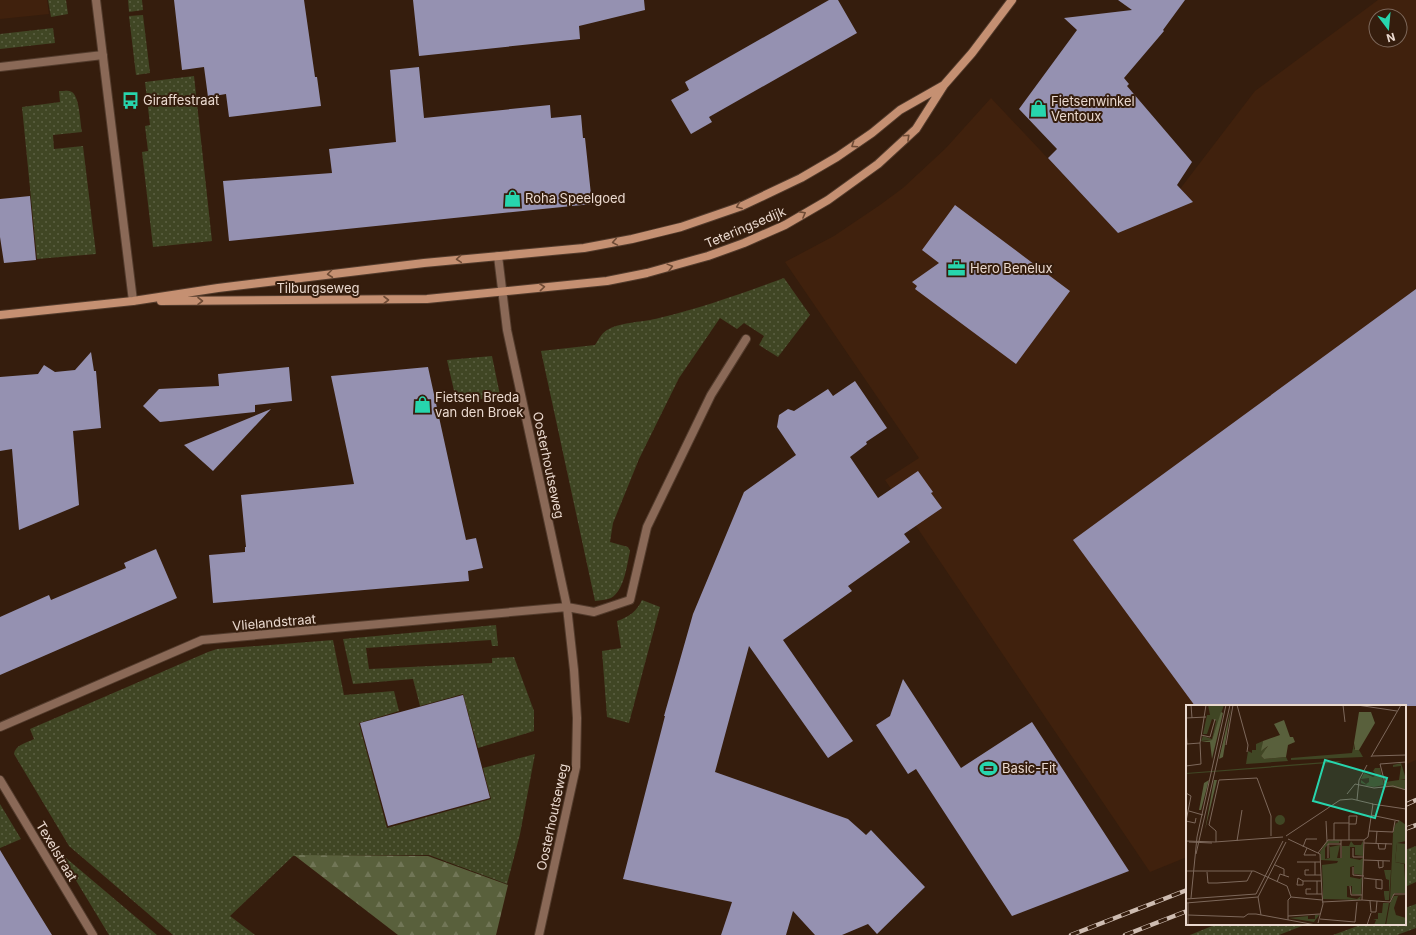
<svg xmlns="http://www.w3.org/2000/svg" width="1416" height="935" font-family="Inter,sans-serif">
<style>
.built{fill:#40210d;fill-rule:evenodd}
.grass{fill:url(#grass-dots)}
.forest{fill:url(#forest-firs)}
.building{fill:#9591b1}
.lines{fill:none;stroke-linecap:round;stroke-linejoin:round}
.minor-casing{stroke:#523b2c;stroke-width:10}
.secondary-casing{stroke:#523b2c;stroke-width:10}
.minor{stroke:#8a6957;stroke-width:8}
.secondary{stroke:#c59072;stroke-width:8}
.rail-casing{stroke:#cebcb1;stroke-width:4.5}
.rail{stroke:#351d0d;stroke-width:3;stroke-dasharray:9;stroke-linecap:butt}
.oneway{stroke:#6f4b35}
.labels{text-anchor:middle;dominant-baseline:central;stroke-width:4;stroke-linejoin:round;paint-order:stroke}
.poi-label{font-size:13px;fill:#ead9cf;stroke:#351d0d;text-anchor:start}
.street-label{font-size:13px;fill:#ead9cf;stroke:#351d0d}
.inset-road{fill:none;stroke:#7d685b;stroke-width:1}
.view{fill:#27d5ad;fill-opacity:0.15;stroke:#27d5ad;stroke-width:2}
.inset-edge{fill:none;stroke:#ead9cf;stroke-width:2}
</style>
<defs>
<pattern id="grass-dots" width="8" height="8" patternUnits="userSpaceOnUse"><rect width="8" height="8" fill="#404624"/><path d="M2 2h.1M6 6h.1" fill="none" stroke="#5c6043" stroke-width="1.8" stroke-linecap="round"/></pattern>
<pattern id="forest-firs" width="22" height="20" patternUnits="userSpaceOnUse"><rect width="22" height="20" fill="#59603c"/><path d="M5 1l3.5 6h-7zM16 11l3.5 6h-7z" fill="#717657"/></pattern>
</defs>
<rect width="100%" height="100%" fill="#351d0d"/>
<path class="built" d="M0,0H47L49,14L0,19Z
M1378,0H1416V760L1405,765V706H1187V857L1150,872L885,480L919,458L785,262L834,236L880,205L903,188L946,148L991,98L1118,233L1193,202L1180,189L1255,91ZM1376,16H1400V40H1376Z"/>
<path class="grass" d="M48,0H66L68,14L51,17Z
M128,0H142L143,10L129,12Z
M143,15L150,73L136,75L129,16Z
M53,28L55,43L0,49V34Z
M194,76L212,241L153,247L142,152L148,151L145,126L150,125L145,82Z
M59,91C63,91 69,90 72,92C80,98 80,123 82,132L53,135L54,149L83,146L96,254L37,259L22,107L60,102Z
M784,278L810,315L778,357L759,345L764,336L744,323L737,329L720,318L679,378L639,459L613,523L610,542L628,547L630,551C627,565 624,591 611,598C606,600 600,600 595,601L541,351L595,345C599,339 602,332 609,329C621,322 645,322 659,318C702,308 743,293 784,278Z
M492,356L500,395L457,404L447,360Z
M642,600L660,607L629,723L607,717L602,651L621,648L617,621C629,617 637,611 642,600Z
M496,625L498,646H492L491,640L366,648L369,669L492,663V658L514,657L534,711V731L478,748L463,694L420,706L413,679L353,684L343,639Z
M333,640L344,695L394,691L399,711L359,723L387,828L491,799L483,768L535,754L520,834L507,884L429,855L293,856L230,916L255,935H173L69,846L14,754C15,745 26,743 34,739L30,729L208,652L217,649Z
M0,804L21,839L0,848Z
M1416,846V882L1405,887V850Z
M66,858L157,935H109L63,859Z
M1416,904V928L1397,935H1333L1363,924H1405V908Z
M1217,924H1307L1279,935H1190Z"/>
<path class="forest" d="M294,855L428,856L508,885L496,935H398Z"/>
<path class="building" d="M174,0H304L315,77H317L321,106L229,117L226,94L208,97L204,67L182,70Z
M413,0H644L645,10L579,26L580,39L419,56Z
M829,0H838L857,33L709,117L712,122L691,134L671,100L689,90L685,82Z
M1118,0H1185L1163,30L1164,31L1124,78L1129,84L1127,86L1192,162L1177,185L1193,202L1118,233L1048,158L1057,149L1019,109L1077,30L1064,18L1132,10Z
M419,67L424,118L550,105L551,118L581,115L583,138H585L592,204L229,241L223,181L332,173L329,149L396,142L390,70Z
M30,196L36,260L4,263L0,237V199Z
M955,205L1070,291L1016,364L915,289L917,286L912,282L939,263L922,250Z
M1416,289V706H1195L1073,540Z
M91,352L94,371H96L101,428L73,431L79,505L19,530L12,449L0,451V377L38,374L44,365L55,372L75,370Z
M289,367L292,401L255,405V412L160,422L143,406L159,389L219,386L218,374Z
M428,367L466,540L476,538L483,568L468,571L469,581L213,603L209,555L245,552V547H246L241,495L354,484L331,376Z
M855,381L887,428L866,442L867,444L850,457L878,498L918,471L933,492L931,493L942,508L904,534L910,542L848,586L852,591L783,640L853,741L828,758L749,646L715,772L848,819L866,835L871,830L925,887L877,934L868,924L842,935H815L793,911L786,935H721L732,902L623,879L665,716H664L693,614L744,492L796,455L777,427L779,415L788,409L794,411L828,389L833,396Z
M271,409L213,471L184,445Z
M156,549L177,598L0,675V617L49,595L51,600L126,568L124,563Z
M903,679L961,768L1032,722L1129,871L1012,916L916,769L908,774L876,725L890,716Z
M463,695L490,798L388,826L360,723Z
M0,850L26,893L52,935H0Z"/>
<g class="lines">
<defs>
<path id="minor" d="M96,0L133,301
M0,67L103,55
M498,256L507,330L567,607L574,670L577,718L576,767L539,935
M0,727L202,640L567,607L594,612L630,600L647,527L711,395L746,339
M0,780L93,935"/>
<path id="secondary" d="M161,301L427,299L607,281L647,273L708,256L744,243L785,225L828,200L878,164L916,129L944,85L972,53L1012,0
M0,315L133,301L218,288L424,263L584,248L632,239L681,227L742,206L801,178L837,157L872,133L900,110L944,85"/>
</defs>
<use href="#minor" class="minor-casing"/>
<use href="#secondary" class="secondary-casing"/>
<use href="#minor" class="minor"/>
<use href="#secondary" class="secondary"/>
<defs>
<path id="rail" d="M1405,805L1416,800
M1405,829L1416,825
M1071,935L1187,890
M1125,935L1187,911"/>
</defs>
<use href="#rail" class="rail-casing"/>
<use href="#rail" class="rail"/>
</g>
<defs><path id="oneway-chevron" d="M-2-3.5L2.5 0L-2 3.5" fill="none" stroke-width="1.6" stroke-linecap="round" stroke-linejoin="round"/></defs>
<g class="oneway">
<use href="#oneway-chevron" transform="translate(907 137) rotate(-43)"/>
<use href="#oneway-chevron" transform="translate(854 145) rotate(146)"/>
<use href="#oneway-chevron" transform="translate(739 206) rotate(159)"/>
<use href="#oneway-chevron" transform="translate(803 214) rotate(-29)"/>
<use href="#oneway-chevron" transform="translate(615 242) rotate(170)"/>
<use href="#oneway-chevron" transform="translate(459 259) rotate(175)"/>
<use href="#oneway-chevron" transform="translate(670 267) rotate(-15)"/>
<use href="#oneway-chevron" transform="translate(330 274) rotate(173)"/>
<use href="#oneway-chevron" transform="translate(542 287) rotate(-6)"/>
<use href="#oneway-chevron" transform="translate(386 300)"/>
<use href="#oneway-chevron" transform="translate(200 301)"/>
</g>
<defs>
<symbol id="bus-bare" viewBox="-9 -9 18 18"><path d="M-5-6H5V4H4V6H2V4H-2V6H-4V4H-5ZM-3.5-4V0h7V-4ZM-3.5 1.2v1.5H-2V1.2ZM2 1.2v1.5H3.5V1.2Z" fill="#27d5ad" stroke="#351d0d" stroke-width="2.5" paint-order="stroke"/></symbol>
<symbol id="shop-bare" viewBox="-9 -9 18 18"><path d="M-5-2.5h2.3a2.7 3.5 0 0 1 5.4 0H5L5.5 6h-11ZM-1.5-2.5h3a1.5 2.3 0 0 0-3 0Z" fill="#27d5ad" stroke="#351d0d" stroke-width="2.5" paint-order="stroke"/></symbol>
<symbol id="office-bare" viewBox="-9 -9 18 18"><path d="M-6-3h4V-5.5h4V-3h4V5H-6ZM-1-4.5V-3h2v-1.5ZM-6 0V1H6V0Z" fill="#27d5ad" stroke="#351d0d" stroke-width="2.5" paint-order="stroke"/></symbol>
<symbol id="stadium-bare" viewBox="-9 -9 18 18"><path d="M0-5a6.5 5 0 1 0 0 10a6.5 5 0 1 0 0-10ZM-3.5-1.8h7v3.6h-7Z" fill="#27d5ad" stroke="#351d0d" stroke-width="2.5" paint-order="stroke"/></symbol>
</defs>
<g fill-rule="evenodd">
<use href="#bus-bare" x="118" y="88" width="25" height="25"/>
<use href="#shop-bare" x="1026" y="96" width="25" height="25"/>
<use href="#shop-bare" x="500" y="186" width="25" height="25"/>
<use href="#office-bare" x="944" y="256" width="25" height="25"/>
<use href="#shop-bare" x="410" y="392" width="25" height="25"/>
<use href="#stadium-bare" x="976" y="756" width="25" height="25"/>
</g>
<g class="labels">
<g class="poi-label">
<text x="143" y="100">Giraffestraat</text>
<text x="1051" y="101">Fietsenwinkel<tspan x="1051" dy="15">Ventoux</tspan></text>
<text x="525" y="198">Roha Speelgoed</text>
<text x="970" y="268">Hero Benelux</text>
<text x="435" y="397">Fietsen Breda<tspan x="435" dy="15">van den Broek</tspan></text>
<text x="1002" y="768">Basic-Fit</text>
</g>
<g class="street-label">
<text transform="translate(745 227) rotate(-23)">Teteringsedijk</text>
<text x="318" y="288">Tilburgseweg</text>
<text transform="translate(549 465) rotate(78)">Oosterhoutseweg</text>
<text transform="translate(274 622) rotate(-5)">Vlielandstraat</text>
<text transform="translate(552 817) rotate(-78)">Oosterhoutseweg</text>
<text transform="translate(57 851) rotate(59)">Texelstraat</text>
</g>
</g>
<g transform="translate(1186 705)">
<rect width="220" height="220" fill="#351d0d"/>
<path d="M22,0H38L26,35L15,36L17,31L26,34L30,16L26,14L21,29H17L21,10H24ZM77,36L76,45L83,41L75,51L78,54L100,52L102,56L60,59L62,46L66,48V45H70V39ZM168,39V44L173,45L177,52L105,55V53L166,48ZM152,56L156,57L0,69V68ZM215,58L220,74L214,75H220V85L200,81L199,77L213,75L215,61L207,62V60ZM189,63H194L198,80L188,82L175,80H181L175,78V75L180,79L183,77V73L175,74L178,68L187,72L191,70L187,66ZM89 115a5 5 0 1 1 10 0a5 5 0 1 1-10 0ZM210,117L220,136L211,138L209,157L218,159L220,188H209L204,195L207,128ZM154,135L153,138H143L139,143V154L144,153L143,139L144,142L154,140L151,153H156V139V141H163L165,136L168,140H175L177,136V151L169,150V142H164V153L174,155L177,153V170L168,169V161L164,162V172L174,174L176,172L175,190L166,189V181H161V192L171,194L175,191L174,195L137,194V186L148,182L137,186L136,160L151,158L152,156L135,155L134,147L141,136ZM198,165H205L203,195H199L198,189V186H203V175L200,174ZM220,190L212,191L208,203L210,210L220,213V220H200L204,198L208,191ZM192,198H203L199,220H188L190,215L187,214H192V208H196L197,198ZM129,210H133L128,217L103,213L122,211V214H129Z" fill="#404624"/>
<path d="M45,3L37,52L33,54ZM35,7L37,8L26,54L24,37H15L26,35ZM173,7H185L189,18L173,45H169L168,38ZM98,15L104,32H107L109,37L102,40L100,52L78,54L75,51L82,41L75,46L77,36L94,30L88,19ZM23,75L15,105H13L18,78ZM28,75H31L19,125L21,114Z" fill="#59603c"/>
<path d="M213,115L220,120V136L208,123Z" fill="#404624"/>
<path d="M211,138L220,139V159L209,157Z" fill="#404624"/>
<path class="inset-road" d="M5,0L6,13M51,0L62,40L61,47M157,0L159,17M171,0L211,6M0,13L20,12M0,24L1,39M15,30L24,32L29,14M1,39L14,38M40,40L47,0M186,51L220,50M185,52L215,0M0,61L15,59L14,38L20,0M200,82L194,59L220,57M0,88L5,91L0,116L9,118L10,113M161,89L169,79L188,83L207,81L220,85M171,95L173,75L181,60M186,99L220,104M3,106L17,110M185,110L213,116M140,116L141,136M183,126L207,127L209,116M100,131L154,95L166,94L187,99M102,134L134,149L136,189M148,135V118H163M163,135V111H171L170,119H163M178,135L182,132L187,99M0,136L29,137L97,132M51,136L56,105M3,137L26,138M30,137V126L23,120L33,75L71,73L85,111V131M178,138L206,139M190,138L191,126M192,138L193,144H199L200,138M117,142L120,134H131M121,143L118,150H130M167,143V152H178M132,148L142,135H178M10,149L44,0M142,153V139H155M155,153V135M178,155L204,156M192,155L193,163L197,162V156M111,157H134M129,157V170M89,160L98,164V170M167,162V170L178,171M123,165H119V170H135M0,166H68L101,181L105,192L136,195M21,167L22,178H31L61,176L66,166M178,173L186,174L196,175V184L190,183V175M117,176V180H111L112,173L117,176H135M131,176V189M91,177L94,169L103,172M164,181L165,190H176M125,184H120V189H136M72,192L75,210M5,193L11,132L40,0M0,194L70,189L97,136M176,195L204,197L208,189H220M184,196L185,207H190L191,196M136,197L176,195L178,135M0,198L72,192L100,137M2,198V220M2,210L58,212M102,211L134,209M58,212L62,209H70L130,220M134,214L169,217L171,197M102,215V195L105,192M132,218L137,199L136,189M181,220L185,208"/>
<path class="view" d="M139,55L201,73L189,113L127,96Z"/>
<rect width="220" height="220" class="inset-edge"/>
</g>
<g transform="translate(1388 28) rotate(164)"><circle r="19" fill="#351d0d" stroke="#7d685b"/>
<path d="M0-3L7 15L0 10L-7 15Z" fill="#27d5ad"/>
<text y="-6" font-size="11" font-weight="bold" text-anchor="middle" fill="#ead9cf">N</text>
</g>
</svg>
